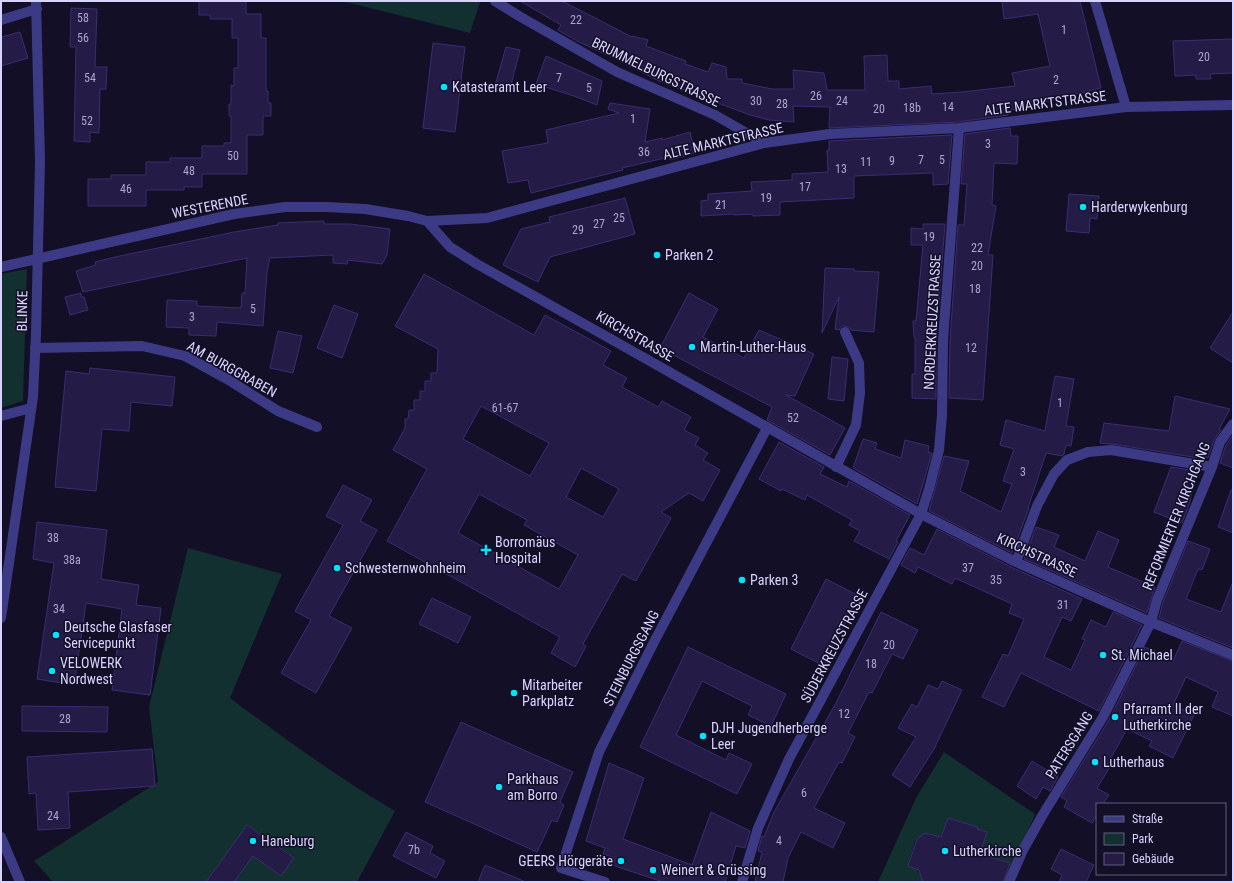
<svg xmlns="http://www.w3.org/2000/svg" width="1234" height="883" font-family="'Roboto Condensed',sans-serif">
<style>
.green{fill:#12302f}
.building{fill:#241b47;stroke:#3b2d73;fill-rule:evenodd}
.lines{fill:none;stroke-linecap:round;stroke-linejoin:round}
.minor{stroke:#3d3a85;stroke-width:10}
.poi-dot{fill:#00e5ff;stroke:#130f26;stroke-width:1.5}
.labels{text-anchor:middle;dominant-baseline:central;stroke-width:3;stroke-linejoin:round;paint-order:stroke}
.number-label{font-size:12px;fill:#aca6d1}
.street-label{font-size:14px;fill:#d9d4ff;stroke:#130f26}
.poi-label{font-size:14px;fill:#d9d4ff;stroke:#130f26;text-anchor:start}
</style>
<rect width="100%" height="100%" fill="#130f26"/>
<path class="green" d="M342,1H479L480,2L470,33Z
M27,269L23,401L1,408V274Z
M188,548L282,574L230,698C284,738 337,777 395,811L357,882H53L34,861L158,782L149,707Z
M944,752L1035,814L1007,882H1003L1010,863L992,857L990,861L979,855L987,832L977,829L978,827L948,818L942,834L932,842L925,833L922,836L919,841L916,840L915,841L908,866L918,870V872L920,873L923,882H878L916,798Z"/>
<path class="building" d="M199,1H246V14H261V38H266V91H268V103H271V116H263V135H247V174H202V187H184V190H146V206H88V179H111V175H146V162H170V158H202V146H224V143H231V116H229V104H231V85L234,86V68H238V38H232V19H210V15H199Z
M520,1H562L632,37V36L648,40L646,46L686,61L685,64L708,72L712,63L726,67L727,79H742V83L772,89H794L793,70L824,73L827,90H865L864,56L887,55L888,81H899V89L931,86L932,94L962,92L1015,86L1012,73L1050,66L1038,14L1004,19L1002,1H1080L1101,88L1008,111V115L958,122L829,128L830,107L793,106L794,122L769,120L750,115L659,81L607,54V55L577,41L558,30L561,25Z
M71,8L97,9L95,67H107L106,89H100L99,133L90,132V142L74,141L76,47H70Z
M20,32L28,58L1,66V37Z
M1233,39V73L1210,74L1211,79H1196V75L1175,76L1173,41Z
M433,43L465,47L455,132L423,128Z
M506,47L520,50L509,93L494,89Z
M546,56L602,81L597,105L574,96L536,84Z
M610,103L650,109L645,142L662,138V140L690,132L695,153L670,160L669,157L622,168L623,170L531,193L528,180L508,183L502,151L548,143L546,130L619,113L608,109Z
M1010,128L1011,136H1018L1017,164L994,163L992,205L996,206L988,255H993L983,400L949,398L950,340L958,225H964L967,184H961L965,134Z
M952,135L948,184L933,185V173L854,176V198L780,202V215L753,216V214L734,215L733,214L701,216V201L708,200V194L752,191L751,182L792,180V174L828,172L827,150H829V141Z
M1069,194L1099,196L1097,219L1090,218L1089,233L1066,231Z
M625,198L635,234L550,257L538,282L503,265L521,229L550,222L549,217Z
M324,221V224H350L390,229L387,255L382,264L348,260L347,264L333,263V255L270,258L267,272L263,326L217,322L216,336L189,335V328L166,327L167,300L197,301V306L241,308L242,293H245L247,258L83,292L76,271L96,265L95,262L115,257L234,232L278,225V223Z
M923,224H945L936,340V399L912,398V374H915V337H914L913,321H916L923,245H911V228L923,229Z
M825,268L854,269V271L879,272L874,332L851,330L849,327L845,326H842L839,330L835,329L839,297L822,333Z
M424,274L534,335L545,315L611,351L603,365L627,378L622,387L658,407L662,401L691,417L684,430L699,438L695,445L708,453L703,460L720,470L703,501L689,493L661,512L671,518L636,581L622,574L583,644L586,646L575,667L551,653L560,637L387,541L427,469L393,450L405,428V419H408L409,410H414V400H420V391H425V381H431V373H437L438,349L395,326ZM481,406L549,443L530,476L463,439ZM581,468L619,489L603,517L566,497ZM479,494L527,520L524,525L578,555L559,589L458,533Z
M81,293V297H84L88,310L70,315L65,297Z
M689,293L718,309L703,337L744,358L759,330L814,354L795,396L786,395L845,428L830,455L767,420L772,407L660,348Z
M334,305L358,314L342,358L317,348Z
M1233,312V363L1210,348Z
M278,331L302,336L293,373L270,368Z
M832,357L848,359L844,401L828,399Z
M90,368L175,377L172,406L131,402L129,431L102,429L96,491L55,487L66,371L89,374Z
M1055,376L1074,379L1066,426L1074,427L1071,446L1066,445L1064,454L1062,456L1046,453L1028,508H1029L1012,553L929,511L944,456L969,461L960,491L1001,512L1012,484L1003,481L1014,449L1000,445L1006,420L1045,431Z
M1175,396L1230,409L1219,429L1221,430L1214,440L1208,458L1199,455V458L1112,444L1100,443L1104,423L1169,431Z
M1233,435V468L1220,463L1226,445Z
M863,439L877,443L875,449L901,458L905,440L929,446L928,452L932,453L917,504L853,468Z
M779,442L824,467L820,474L847,487L849,481L910,515L896,541L898,542L889,559L854,541L860,531L849,525L852,520L807,495L805,500L782,489L781,491L759,479Z
M1171,467L1196,471L1189,505L1182,523L1154,512Z
M343,485L372,500L360,521L377,530L329,616L352,628L316,693L281,673L311,620L295,611L343,525L326,516Z
M1231,490H1233V533L1218,527Z
M37,522L107,530L101,579L139,585L136,605L161,608L150,695L112,690L122,609L86,603L74,685L37,679L54,563L33,559Z
M1036,527L1059,535L1054,547L1085,561L1098,531L1119,540L1108,567L1155,587L1147,613L1024,559Z
M937,529L1013,568L1082,599L1071,621L1062,617L1044,657L1071,670L1085,640L1082,639L1091,620L1106,627L1113,612L1142,625L1099,711L1021,673L1004,707L982,697L1003,654L1008,656L1024,619L1009,613L1012,604L955,578L952,584L918,567L915,573L901,565L910,548L924,555Z
M1188,541L1210,549L1202,570L1198,569L1186,599L1221,612L1232,584H1233V648L1159,618L1163,602Z
M826,579L859,596L824,666L791,649Z
M432,598L471,617L458,643L419,624Z
M881,612L918,630L903,659L892,654L872,693L869,692L848,733L855,737L842,763L839,762L814,808L845,823L833,848L801,832L788,858L783,882H755L762,852L758,851L762,836L764,837L774,812L836,703Z
M1182,641L1233,661V716L1212,707L1218,692L1186,677L1173,705L1194,715L1173,758L1149,746L1152,741L1127,729L1107,765L1110,767L1097,788L1109,795L1103,804H1097V815L1092,823L1064,807L1067,801L1061,797L1109,720L1145,647L1173,661Z
M688,647L786,694L771,726L748,715L752,706L702,681L686,714L676,735L726,760L729,753L752,764L737,794L640,747Z
M942,681L962,690L934,749L910,787L892,775L916,737L898,728L912,704L917,707L928,685L938,689Z
M22,706L108,707L107,732L22,731Z
M461,722L573,772L560,802L564,805L557,822L552,820L537,852L425,802Z
M152,749L155,786L68,792L70,828L38,830L36,793L29,794L27,757Z
M1032,761L1058,777L1050,791L1043,787L1036,799L1017,786Z
M609,763L644,778L623,839L692,865L711,812L750,831L745,848L736,846L725,882H663L612,865L615,858L603,854L605,848L586,841Z
M948,818L978,827L977,829L987,832L980,854L1010,863L1003,882H923L919,870L908,866L917,839L925,833L941,837Z
M247,825L294,858L281,876L253,856L234,882H206Z
M406,832L433,846L430,853L445,861L436,878L393,856Z
M1061,849L1094,865L1086,882H1059L1062,875L1051,869Z
M485,865L526,882H478Z"/>
<g class="lines">
<path class="minor" d="M495,1L519,16L617,72L715,115L764,143
M1095,1L1126,107
M1,20L37,9
M427,221L450,247L477,264L602,334L921,514L1016,562L1151,622L1233,655
M1,267L234,214L285,207H327L365,209L408,216L427,221L487,218L764,143L830,134L959,128L1126,107L1233,105
M35,348L142,346L185,356L227,379L278,411L317,427
M1,416L31,408
M836,467L856,425L860,393L859,363L845,332
M1016,562L1037,506L1054,474L1067,460L1088,452L1111,450L1212,467
M1,618L33,397L36,334L40,161L36,1
M1,837L20,882
M605,882L561,868L599,752L654,642L767,428
M742,882L758,828L789,759L921,514L929,489L939,450L942,415L943,340L959,128
M1009,882L1023,850L1042,816L1103,717L1151,622L1157,600L1212,467L1220,442L1233,424"/>
</g>
<g class="poi-dot">
<circle cx="444" cy="87" r="4"/>
<circle cx="1083" cy="207" r="4"/>
<circle cx="657" cy="255" r="4"/>
<circle cx="692" cy="347" r="4"/>
<path d="M484 544h4v4h4v4h-4v4h-4v-4h-4v-4h4z"/>
<circle cx="337" cy="568" r="4"/>
<circle cx="742" cy="580" r="4"/>
<circle cx="56" cy="635" r="4"/>
<circle cx="1103" cy="655" r="4"/>
<circle cx="52" cy="671" r="4"/>
<circle cx="514" cy="693" r="4"/>
<circle cx="1115" cy="717" r="4"/>
<circle cx="703" cy="736" r="4"/>
<circle cx="1095" cy="762" r="4"/>
<circle cx="499" cy="787" r="4"/>
<circle cx="253" cy="841" r="4"/>
<circle cx="945" cy="851" r="4"/>
<circle cx="621" cy="861" r="4"/>
<circle cx="653" cy="870" r="4"/>
</g>
<g class="labels">
<g class="number-label">
<text x="83" y="18">58</text>
<text x="576" y="20">22</text>
<text x="1064" y="30">1</text>
<text x="83" y="38">56</text>
<text x="1204" y="57">20</text>
<text x="90" y="78">54</text>
<text x="559" y="78">7</text>
<text x="1056" y="80">2</text>
<text x="589" y="88">5</text>
<text x="816" y="96">26</text>
<text x="756" y="101">30</text>
<text x="842" y="101">24</text>
<text x="782" y="104">28</text>
<text x="948" y="107">14</text>
<text x="912" y="108">18b</text>
<text x="879" y="109">20</text>
<text x="633" y="119">1</text>
<text x="87" y="121">52</text>
<text x="988" y="144">3</text>
<text x="644" y="152">36</text>
<text x="233" y="156">50</text>
<text x="921" y="160">7</text>
<text x="942" y="160">5</text>
<text x="892" y="161">9</text>
<text x="866" y="162">11</text>
<text x="841" y="169">13</text>
<text x="189" y="171">48</text>
<text x="805" y="187">17</text>
<text x="126" y="189">46</text>
<text x="766" y="198">19</text>
<text x="721" y="205">21</text>
<text x="619" y="218">25</text>
<text x="599" y="224">27</text>
<text x="578" y="230">29</text>
<text x="929" y="237">19</text>
<text x="977" y="248">22</text>
<text x="977" y="266">20</text>
<text x="975" y="289">18</text>
<text x="253" y="309">5</text>
<text x="192" y="317">3</text>
<text x="971" y="348">12</text>
<text x="1060" y="403">1</text>
<text x="505" y="408">61-67</text>
<text x="793" y="418">52</text>
<text x="1023" y="472">3</text>
<text x="53" y="538">38</text>
<text x="72" y="560">38a</text>
<text x="968" y="568">37</text>
<text x="996" y="580">35</text>
<text x="1063" y="605">31</text>
<text x="59" y="609">34</text>
<text x="889" y="645">20</text>
<text x="871" y="664">18</text>
<text x="844" y="714">12</text>
<text x="65" y="719">28</text>
<text x="804" y="793">6</text>
<text x="53" y="816">24</text>
<text x="779" y="841">4</text>
<text x="414" y="850">7b</text>
</g>
<g class="street-label">
<text transform="translate(656 72) rotate(26)">BRUMMELBURGSTRASSE</text>
<text transform="translate(1045 103) rotate(-7)">ALTE MARKTSTRASSE</text>
<text transform="translate(723 141) rotate(-13)">ALTE MARKTSTRASSE</text>
<text transform="translate(210 206) rotate(-11)">WESTERENDE</text>
<text transform="translate(22 311) rotate(-89)">BLINKE</text>
<text transform="translate(932 322) rotate(-87)">NORDERKREUZSTRASSE</text>
<text transform="translate(635 336) rotate(30)">KIRCHSTRASSE</text>
<text transform="translate(232 369) rotate(29)">AM BURGGRABEN</text>
<text transform="translate(1176 516) rotate(-68)">REFORMIERTER KIRCHGANG</text>
<text transform="translate(1037 555) rotate(25)">KIRCHSTRASSE</text>
<text transform="translate(834 646) rotate(-62)">SÜDERKREUZSTRASSE</text>
<text transform="translate(631 658) rotate(-63)">STEINBURGSGANG</text>
<text transform="translate(1069 745) rotate(-58)">PATERSGANG</text>
</g>
<g class="poi-label">
<text x="452" y="87">Katasteramt Leer</text>
<text x="1091" y="207">Harderwykenburg</text>
<text x="665" y="255">Parken 2</text>
<text x="700" y="347">Martin-Luther-Haus</text>
<text x="495" y="542">Borromäus<tspan x="495" dy="16">Hospital</tspan></text>
<text x="345" y="568">Schwesternwohnheim</text>
<text x="750" y="580">Parken 3</text>
<text x="64" y="627">Deutsche Glasfaser<tspan x="64" dy="16">Servicepunkt</tspan></text>
<text x="1111" y="655">St. Michael</text>
<text x="60" y="663">VELOWERK<tspan x="60" dy="16">Nordwest</tspan></text>
<text x="522" y="685">Mitarbeiter<tspan x="522" dy="16">Parkplatz</tspan></text>
<text x="1123" y="709">Pfarramt II der<tspan x="1123" dy="16">Lutherkirche</tspan></text>
<text x="711" y="728">DJH Jugendherberge<tspan x="711" dy="16">Leer</tspan></text>
<text x="1103" y="762">Lutherhaus</text>
<text x="507" y="779">Parkhaus<tspan x="507" dy="16">am Borro</tspan></text>
<text x="261" y="841">Haneburg</text>
<text x="953" y="851">Lutherkirche</text>
<text x="613" y="861" text-anchor="end">GEERS Hörgeräte</text>
<text x="661" y="870">Weinert &amp; Grüssing</text>
</g>
</g>
<rect width="1234" height="883" fill="none" stroke="#d9d4ff" stroke-width="4"/>
<rect x="1096" y="803" width="130" height="72" fill="#130f26" stroke="#625e7d"/>
<rect x="1104" y="816" width="20" height="6" fill="#3d3a85" stroke="#625e7d"/>
<text x="1132" y="823" font-size="12" fill="#d9d4ff">Straße</text>
<rect x="1104" y="833" width="20" height="12" fill="#12302f" stroke="#625e7d"/>
<text x="1132" y="843" font-size="12" fill="#d9d4ff">Park</text>
<rect x="1104" y="853" width="20" height="12" fill="#241b47" stroke="#625e7d"/>
<text x="1132" y="863" font-size="12" fill="#d9d4ff">Gebäude</text>
</svg>
